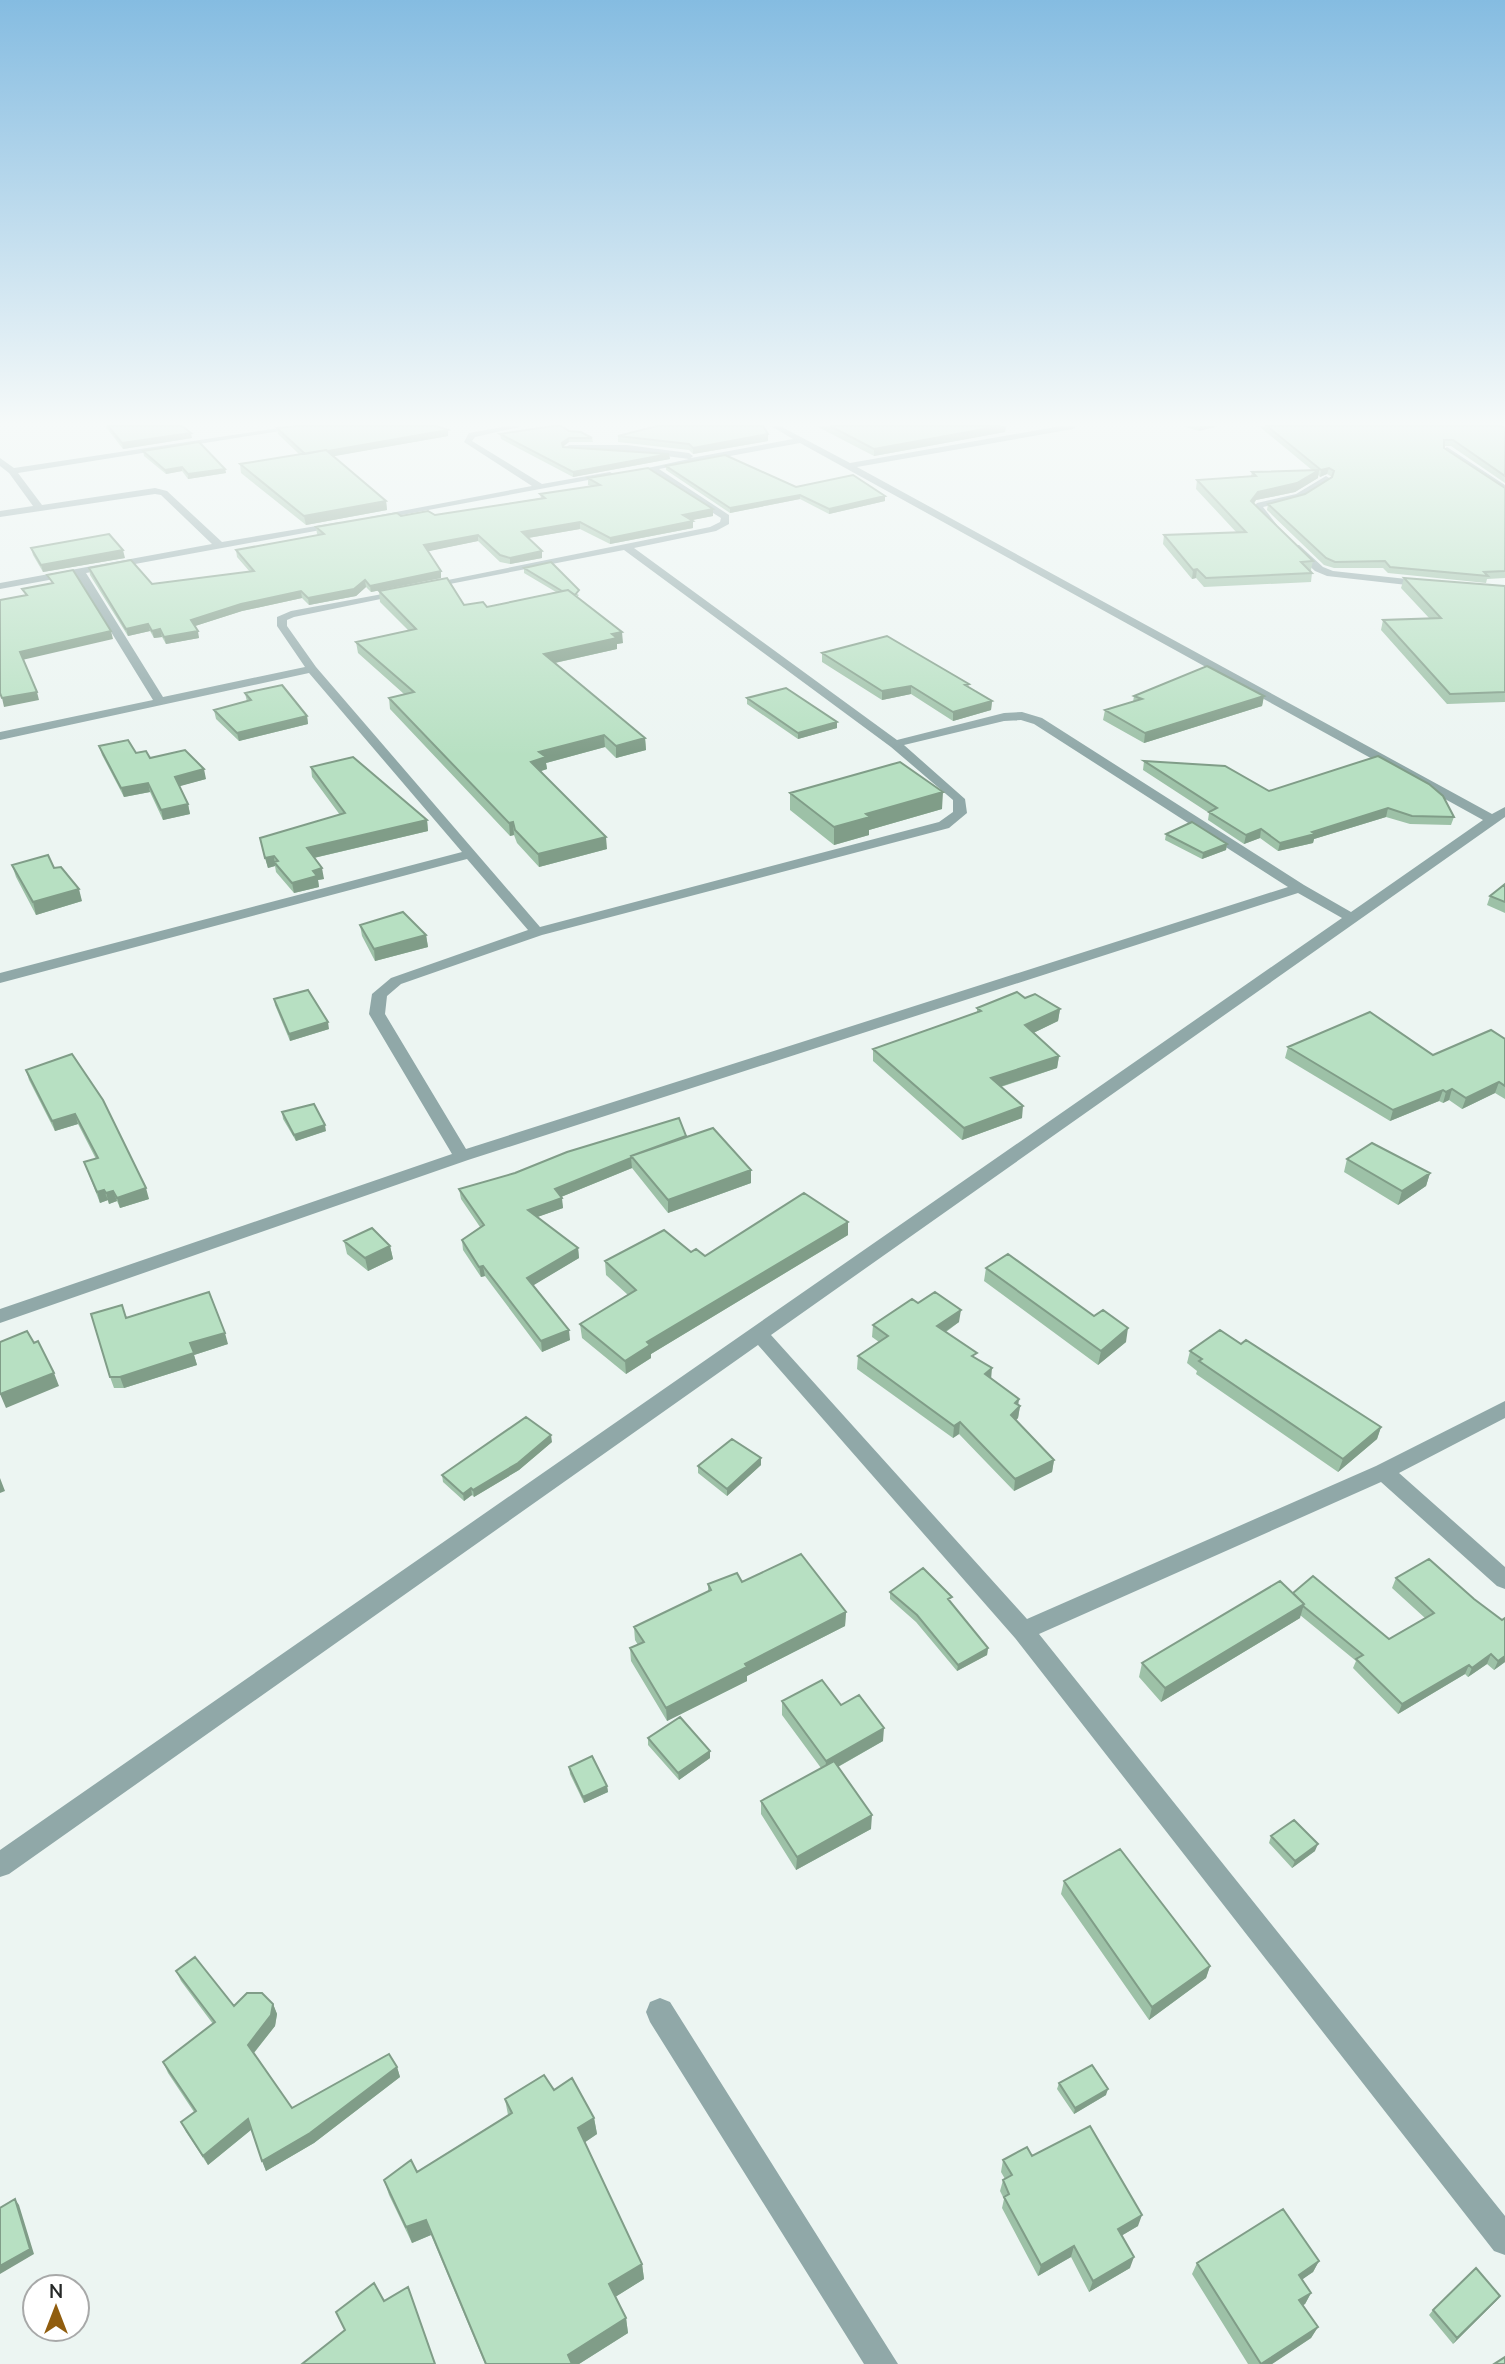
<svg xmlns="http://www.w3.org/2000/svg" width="1505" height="2364" font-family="'Nunito Sans',sans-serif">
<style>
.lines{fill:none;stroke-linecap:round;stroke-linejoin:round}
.minor{fill:#90a8a8;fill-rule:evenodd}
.wall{fill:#9dc1a7}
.shaded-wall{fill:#809d88}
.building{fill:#b7e0c2;stroke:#809d88;stroke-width:2}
</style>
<rect width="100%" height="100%" fill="#ecf5f2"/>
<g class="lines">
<path class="minor" d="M293,426H311L18,473L42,505L155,488L167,491L222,542L340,522L342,524L337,527L86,573L163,697L305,667L277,626V617L291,611L404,590V594L400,595L294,617L287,620V626L316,667L540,927L939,822L953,812V800L891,747L624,550L424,589V585L428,584L710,527L720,522L721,518L643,469L689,459L627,451L566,450L565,448L569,445H627L689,453L693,456L691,458L793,439L771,426H780L850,463L1061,426H1077L1073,429L857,467L1492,814L1505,807V817L771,1335L1027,1619L1376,1466L1505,1401V1418L1399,1473L1505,1567V1589L1497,1586L1381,1482L1039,1634L1505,2216V2255L1494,2251L1015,1638L758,1345L9,1874L0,1877V1850L1342,918L1298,893L468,1160L0,1323V1309L452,1154L369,1014L372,994L391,978L528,930L467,859L0,983V973L462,852L309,673L0,740V732L153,700L76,575L0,589V583L212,544L161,495L155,494L0,517V511L33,506L9,473L0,466V458L14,468ZM800,443L1483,820L1351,912L1304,885L1042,718L1022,712L1004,713L897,740L634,548L716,531L729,524V515L659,469ZM1021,720L1034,724L1288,887L466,1149L385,1014L387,996L401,984L542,935L949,828L967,813L965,799L904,745L1004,721Z
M508,426H523L475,437L472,441L542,484L610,472L615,475L375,520L370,517L532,486L464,442L469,433Z
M1447,447L1505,485V492L1444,452L1443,450Z
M1326,476L1331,479L1329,481L1302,498L1263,507L1277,525L1275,527H1269L1252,509L1257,503L1296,494Z
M1291,545H1299L1323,567L1333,571L1425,581L1430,584L1425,587L1327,576L1315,571L1291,549Z
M660,1998L670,2002L898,2364H864L650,2022L646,2012L650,2002Z"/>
</g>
<path class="wall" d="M105,426H182L192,438L123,449Z
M655,426H763L768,441L693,454L689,450L618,442V436Z
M816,426H1006L1005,432L874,456Z
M1182,426H1218L1199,431Z
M1256,426H1501L1505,427V483L1451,446H1444V448L1505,488V578L1487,579L1486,583L1388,573L1383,568H1334L1324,565L1267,510L1268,504L1305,494L1332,477L1327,474L1320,477L1318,475V478L1295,492L1256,500L1254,504L1313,561L1311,570L1312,573L1311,582L1204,587L1196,578L1192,579L1163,544L1164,535L1237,533L1196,489L1197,480L1251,476L1252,472L1312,470L1260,427Z
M277,428L448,436L333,456L386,501L387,510L306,525L241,473L240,464L300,455L278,434Z
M569,431L592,438L593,442H569L563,447L669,454L670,459L573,477L501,439L500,434Z
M143,451L225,469L226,473L188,479L182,471L166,474L144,456Z
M666,466L796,487L885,501L829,514L800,499L730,513L666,470Z
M588,478L713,509V516L691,520L693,528L610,544L580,529L528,538L542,551V558L510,564L500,562L478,541L428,551L441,578L371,592L366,587L356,596L309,605L302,598L242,611L195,626L199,638L166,644L162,637L154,638L150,631L128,636L90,575L89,568L152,584L250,572L237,557L236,550L319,535L317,534L316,527L401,516L435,515L541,498L540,494L591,486L588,485Z
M31,548L125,558L43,572L33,555Z
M524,568L579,595L577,597L623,643L617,644V649L555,663L645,738L646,750L616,758L605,747L546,763L547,769L541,771L607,849L539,867L517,843L514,835L510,836L390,709L389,698L404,694L358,653L356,642L409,631L380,602L379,591L464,605L487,607L556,592L524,573Z
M1404,578L1505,586V702L1447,704L1381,630L1383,620L1430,619L1401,588Z
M822,653L969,684L968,687L992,701L991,710L953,721L911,694L882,700L822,662Z
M245,693L307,716L308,724L239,741L216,719L214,710L247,702Z
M1134,696H1264L1262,706L1144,743L1103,720L1105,710L1133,702Z
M747,698L837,722V728L798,739L747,704Z
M99,746L136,753L206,779L179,786L188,804L190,814L163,820L150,792L124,797L102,755Z
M1144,761L1269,791L1454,817L1451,825L1410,824L1386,817L1314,839L1313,843L1278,851L1260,838L1244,844L1208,820L1209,813L1143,770Z
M311,767L427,820L428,831L314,858L324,879L318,880L319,887L294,893L276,872L275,866L268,868L260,838L340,815L312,777Z
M790,793L942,809L869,830V835L834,845L790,810Z
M1166,834L1227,844L1226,850L1202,859L1165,840Z
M12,865L82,901L36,915L16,877Z
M1505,884V913L1487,905L1490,896Z
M360,925L426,935L428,947L375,961L362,936Z
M1025,998L1060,1009L1058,1021L1033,1033L1059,1056L1057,1068L1001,1087L1022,1118L962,1140L873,1061V1049L977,1012V1008Z
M274,999L329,1029L290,1041L275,1005Z
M1505,1039V1099L1495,1093L1462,1109L1449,1100L1443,1103L1439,1101L1390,1121L1285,1058L1288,1047L1433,1055Z
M72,1054L149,1199L120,1208L117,1201L109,1204L108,1200L100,1203L84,1162L96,1159L78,1124L55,1131L29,1080L26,1070Z
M282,1112L326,1131L296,1141L283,1119Z
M686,1137L751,1183L668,1213L632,1168L561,1197L563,1208L537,1217L578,1248L579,1258L533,1285L570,1340L542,1352L485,1276L481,1277L463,1250L462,1240L480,1227L461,1199L459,1189Z
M1347,1159L1430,1173L1426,1186L1398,1205L1344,1172Z
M848,1222V1235L651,1354V1358L626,1374L582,1338L580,1324L628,1295L606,1275L605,1261L691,1252L705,1256Z
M344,1241L390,1246L393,1259L368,1271L347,1254Z
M986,1268L1126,1342L1098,1365L984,1281Z
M918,1303L959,1322L946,1332L976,1359L991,1378L1020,1406L1018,1418L1016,1420L1054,1460L1052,1472L1014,1491L959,1434L953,1438L857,1369L858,1356L879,1342L872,1337L873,1325Z
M126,1318L228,1344L194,1355L197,1365L124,1388H114L110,1377Z
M1241,1344L1381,1427L1377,1439L1338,1472L1196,1374L1197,1371L1187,1363L1190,1351Z
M552,1442L519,1470L474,1497L472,1495L464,1501L443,1482L442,1475Z
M761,1458V1465L727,1496L698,1473V1466Z
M1396,1578L1505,1662L1494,1670L1487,1664L1468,1677L1465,1674L1398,1714L1353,1668L1356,1661L1300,1615V1618L1161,1702L1139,1677L1142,1663L1293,1593L1389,1639L1425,1618L1392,1588Z
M742,1582L846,1612L845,1626L747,1676V1681L667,1721L631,1661L630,1648L638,1645L635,1640L634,1627L708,1592V1584Z
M890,1592L951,1603L988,1648L987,1655L957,1671L916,1622L890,1599Z
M782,1701L841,1705L883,1741L838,1767L871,1829L796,1870L761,1814V1801L821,1768L782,1715Z
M648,1738L710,1751V1758L679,1780L648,1745Z
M569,1767L607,1786L608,1792L584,1803L570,1774Z
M1271,1836L1315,1851L1292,1868L1269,1843Z
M1064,1881L1210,1966L1206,1978L1149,2020L1061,1894Z
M176,1971L234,2006L273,2004L277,2014L275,2026L254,2053L292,2108L397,2067L400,2077L314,2143L266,2171L251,2130L208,2165L186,2132L181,2122L194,2112L168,2073L163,2062L213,2024L181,1981Z
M1059,2083L1106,2095L1074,2114L1057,2089Z
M554,2090L594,2118L597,2134L585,2142L642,2264L644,2279L615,2297L626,2318L628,2333L579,2364H485L431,2235L412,2243L389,2195L384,2180L417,2172L508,2115L505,2099Z
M1032,2156L1138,2226L1121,2236L1130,2268L1089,2292L1071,2257L1038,2276L1002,2208L1004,2199L1000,2191L1003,2180L1005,2179L1001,2172L1003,2160Z
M1319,2261L1313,2272L1302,2279L1311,2293L1305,2304L1303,2305L1318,2327L1311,2338L1272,2364H1248L1192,2274L1197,2263Z
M1500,2296L1496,2301L1453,2344L1429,2315L1433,2310Z"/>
<path class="shaded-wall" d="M1001,426H1006L1005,432L874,456V449Z
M1200,426H1218L1199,431Z
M448,430V436L307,461L306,455Z
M191,433L192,438L123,449L122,443Z
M768,434V441L693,454V448Z
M569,438V442L562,447V443Z
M669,454L670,459L573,477V472Z
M182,467V471L166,474L165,470Z
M1329,468L1327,474L1320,477L1321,470Z
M225,469L226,473L188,479V474Z
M1319,470L1318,478L1295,492L1256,500L1249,509L1251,501L1258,492Z
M800,495V499L730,513V508Z
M885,496V501L829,514V509Z
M386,501L387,510L306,525L304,516Z
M713,509V516L683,522V515Z
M693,521V528L610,544V538Z
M580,522V529L522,539V532Z
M478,535V541L425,552L424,545Z
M123,550L125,558L43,572L41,565Z
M542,551V558L510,564V558Z
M1197,569L1196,578L1192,579L1193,570Z
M441,571V578L371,592L370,586Z
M365,580L366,587L356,596L309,605L308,598Z
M301,591L302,598L242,611L192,627L191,620L241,604Z
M148,624L150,631L128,636L126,629Z
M160,629L162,637L154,638L152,631Z
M111,631L113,639L22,660L20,652Z
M198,631L199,638L166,644L164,637Z
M622,632L623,643L617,644V649L545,665L544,654Z
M911,686V694L882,700V691Z
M37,692L39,700L4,707L2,698Z
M1264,696L1262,706L1144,743L1145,733Z
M992,701L991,710L953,721V712Z
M307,716L308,724L239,741L237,733Z
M837,722V728L798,739V733Z
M604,735L605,747L546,763L547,769L532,774L531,762L539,752Z
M645,738L646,750L616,758V746Z
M204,769L206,779L177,787L175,777Z
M148,783L150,792L124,797L121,788Z
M943,792L942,809L869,830V835L834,845V827L866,814Z
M188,804L190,814L163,820L161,810Z
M1388,808L1386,817L1314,839L1313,843L1278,851L1280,843Z
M427,820L428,831L309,859L307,848Z
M513,822L514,835L510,836L509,823Z
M1261,829L1260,838L1244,844L1246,835Z
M606,837L607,849L539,867L538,854Z
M1227,844L1226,850L1202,859L1203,853Z
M274,856L275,866L268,868L265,858Z
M322,868L324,879L318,880L319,887L294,893L292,883L313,871Z
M79,889L82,901L36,915L33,902Z
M426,935L428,947L375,961L374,949Z
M1060,1009L1058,1021L1023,1038L1025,1025Z
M328,1022L329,1029L290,1041L289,1034Z
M1059,1056L1057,1068L990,1090L991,1078Z
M1499,1082L1495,1093L1462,1109L1466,1098Z
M1452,1089L1449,1100L1443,1103L1446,1092Z
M1443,1090L1439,1101L1390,1121L1393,1110Z
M1023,1106L1022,1118L962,1140L964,1128Z
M75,1114L78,1124L55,1131L52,1121Z
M325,1125L326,1131L296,1141L294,1135Z
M631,1158L632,1168L556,1199L555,1189Z
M751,1170V1183L668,1213V1200Z
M1430,1173L1426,1186L1398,1205L1402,1191Z
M146,1188L149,1199L120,1208L117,1198Z
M104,1190L108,1200L100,1203L97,1192Z
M113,1191L117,1201L109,1204L106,1193Z
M562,1198L563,1208L529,1220L528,1210Z
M848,1222V1235L651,1354V1358L626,1374L625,1361L647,1342Z
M390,1246L393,1259L368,1271L365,1258Z
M578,1248L579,1258L529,1288L527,1278Z
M483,1266L485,1276L481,1277L479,1267Z
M961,1310L959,1322L936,1338L937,1326Z
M1128,1328L1126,1342L1098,1365L1101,1351Z
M569,1330L570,1340L542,1352L541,1341Z
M225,1333L228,1344L194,1355L197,1365L124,1388L120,1377L190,1343Z
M992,1368L991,1380L985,1374Z
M54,1373L59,1386L6,1408L0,1394Z
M1019,1399L1018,1407L1020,1406L1018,1418L1009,1427L1011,1415L1015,1403Z
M960,1422L959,1434L953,1438L954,1426Z
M1381,1427L1377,1439L1338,1472L1343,1459Z
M551,1435L552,1442L519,1470L474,1497L473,1490Z
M761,1458V1465L727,1496V1489Z
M1054,1460L1052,1472L1014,1491L1015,1479Z
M0,1478L5,1491L0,1493Z
M471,1488L472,1495L464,1501L463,1494Z
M1304,1604L1300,1618L1161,1702L1165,1688Z
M846,1612L845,1626L747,1676V1681L667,1721L666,1708L745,1664Z
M988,1648L987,1655L957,1671L958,1665Z
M1491,1654L1487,1664L1468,1677L1472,1668Z
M1505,1656V1662L1494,1670L1498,1661Z
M1469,1665L1465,1674L1398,1714L1402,1704Z
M884,1728L883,1741L825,1774L826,1761Z
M710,1751V1758L679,1780L678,1773Z
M607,1786L608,1792L584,1803L583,1797Z
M872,1815L871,1829L796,1870L797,1857Z
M1318,1844L1315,1851L1292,1868L1295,1861Z
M1210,1966L1206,1978L1149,2020L1152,2007Z
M273,2004L277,2014L275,2026L252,2055L248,2045Z
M397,2067L400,2077L314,2143L266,2171L262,2161Z
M1108,2089L1106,2095L1074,2114L1075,2108Z
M594,2118L597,2134L581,2145L578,2128Z
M248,2119L252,2129L208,2165L203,2156Z
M15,2199L19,2205L34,2254L0,2274V2266Z
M1142,2215L1138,2226L1114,2240L1118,2229Z
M426,2220L431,2235L412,2243L406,2227Z
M1074,2246L1071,2257L1038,2276L1041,2265Z
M1134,2257L1130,2268L1089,2292L1093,2281Z
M1319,2261L1313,2272L1293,2286L1299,2275Z
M642,2264L644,2279L612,2299L609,2284Z
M1311,2293L1305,2304L1293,2311L1299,2300Z
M1500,2296L1496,2301L1453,2344L1457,2338Z
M626,2318L628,2333L579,2364H570L568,2355Z
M1318,2327L1311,2338L1272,2364H1262Z"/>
<path class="building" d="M108,426H182L191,433L122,443Z
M296,426H437L448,430L328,451L326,450L305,454L277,428Z
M553,426H561L569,431L581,432L592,438H569L562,443L563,447L669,454L573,472L500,434Z
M657,426H763L768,434L693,448L689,444L618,436Z
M830,426H1001L874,449Z
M1267,426H1501L1505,427V476L1453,440H1444V448L1505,488V571L1484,572L1488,576L1390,567L1385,561L1335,562L1326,558L1268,504L1305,494L1332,477L1334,471L1329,468L1321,470Z
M199,442L225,469L188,474L182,467L165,470L143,451Z
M326,450L386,501L304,516L240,464Z
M725,455L796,487L853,475L885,496L829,509L800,495L730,508L666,466Z
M648,468L713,509L683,515L693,521L610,538L580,522L522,532L542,551L510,558L500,555L478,535L424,545L441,571L370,586L365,580L354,589L308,598L301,591L241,604L191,620L198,631L164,637L160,629L152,631L148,624L126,629L89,568L131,560L152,584L254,571L236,550L324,534L316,527L397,513L401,516L428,511L435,515L545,498L540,494L600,485L588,478Z
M1319,470L1297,483L1258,492L1251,501L1313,561L1301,562L1312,573L1206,578L1197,569L1193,570L1164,535L1246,532L1197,480L1256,476L1252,472Z
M109,534L123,550L41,565L31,548Z
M551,562L579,590L575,595L568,590L562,591L524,568Z
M73,570L111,631L20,652L37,692L2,698L0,693V600L27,595L22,589L53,583L47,575Z
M447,578L464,605L483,602L487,607L568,590L622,632L612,634L617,638L544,654L645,738L616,746L604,735L539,752L546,757L531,762L606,837L538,854L515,830L513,822L509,823L389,698L414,692L356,642L416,629L379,591Z
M1404,578L1505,586V692L1450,694L1383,620L1441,618Z
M887,636L969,684L965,685L992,701L953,712L911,686L882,691L822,653Z
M1207,666L1264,696L1145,733L1105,710L1142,699L1134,696Z
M282,685L307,716L237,733L214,710L251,700L245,693Z
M786,688L837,722L798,733L747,698Z
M128,740L136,753L146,751L150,758L185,750L204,769L175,777L188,804L161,810L148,783L121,788L99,746Z
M1378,756L1429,784L1443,796L1454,817L1412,816L1388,808L1312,832L1315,834L1280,843L1261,829L1246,835L1209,812L1217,808L1144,761L1225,766L1269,791Z
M353,757L427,820L307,848L322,868L313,871L317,876L292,883L274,862L278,861L274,856L265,858L260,838L345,813L311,767Z
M900,762L943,792L866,814L870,817L834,827L790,793Z
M1192,822L1227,844L1203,853L1166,834Z
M48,855L54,868L61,867L79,889L33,902L12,865Z
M1505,884V902L1490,896Z
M403,912L426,935L374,949L360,925Z
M308,990L328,1022L289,1034L274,999Z
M1017,992L1025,998L1035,994L1060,1009L1025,1025L1059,1056L991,1078L1023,1106L964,1128L873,1049L981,1011L977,1008Z
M1370,1012L1433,1055L1491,1030L1505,1039V1086L1499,1082L1466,1098L1452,1089L1446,1092L1443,1090L1393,1110L1288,1047Z
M72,1054L103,1100L146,1188L117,1198L113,1191L106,1193L104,1190L97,1192L84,1162L98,1158L75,1114L52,1121L26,1070Z
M314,1104L325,1125L294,1135L282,1112Z
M679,1118L686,1136L631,1156V1158L555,1189L562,1198L528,1210L578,1248L527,1278L569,1330L541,1341L483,1266L479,1267L462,1240L484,1225L459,1189L515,1173L567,1152Z
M713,1128L751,1170L668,1200L631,1156Z
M1372,1143L1430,1173L1402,1191L1347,1159Z
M804,1193L848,1222L647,1342L650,1345L625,1361L580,1324L636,1290L605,1261L664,1230L691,1252L696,1249L705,1256Z
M372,1228L390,1246L365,1258L344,1241Z
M1008,1254L1094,1316L1103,1310L1128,1328L1101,1351L986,1268Z
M209,1292L225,1333L190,1343L194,1353L120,1377H110L91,1314L122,1305L126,1318Z
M935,1292L961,1310L937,1326L977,1353L972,1356L992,1368L985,1374L1019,1399L1015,1403L1020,1406L1011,1415L1054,1460L1015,1479L960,1422L954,1426L858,1356L888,1336L873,1325L912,1299L918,1303Z
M1220,1330L1241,1344L1246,1340L1381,1427L1343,1459L1199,1361L1202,1359L1190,1351Z
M27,1331L34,1343L38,1341L54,1373L0,1394V1342Z
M526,1417L551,1435L518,1463L473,1490L471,1488L463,1494L442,1475Z
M732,1439L761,1458L727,1489L698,1466Z
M801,1554L846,1612L745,1664L747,1667L666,1708L630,1648L644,1642L634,1627L711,1590L708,1584L737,1573L742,1582Z
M1429,1559L1474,1599L1502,1620L1505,1618V1656L1498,1661L1491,1654L1472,1668L1469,1665L1402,1704L1356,1659L1363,1655L1303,1606L1304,1604L1293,1593L1313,1576L1389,1639L1434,1613L1396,1578Z
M923,1568L952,1597L948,1599L988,1648L958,1665L917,1615L890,1592Z
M1280,1581L1304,1604L1165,1688L1142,1663Z
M822,1680L841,1705L859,1695L884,1728L826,1761L782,1701Z
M680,1717L710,1751L678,1773L648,1738Z
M592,1756L607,1786L583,1797L569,1767Z
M834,1761L872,1815L797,1857L761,1801Z
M1294,1820L1318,1844L1295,1861L1271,1836Z
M1120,1849L1210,1966L1152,2007L1064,1881Z
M195,1957L234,2006L247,1993H262L273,2004L271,2015L248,2045L292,2108L389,2054L397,2067L310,2133L262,2161L248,2119L203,2156L181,2122L196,2111L163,2062L215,2022L176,1971Z
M1092,2065L1108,2089L1075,2108L1059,2083Z
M544,2075L554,2090L572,2078L594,2118L578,2128L642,2264L609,2284L626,2318L568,2355L572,2364H486L426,2220L406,2227L384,2180L411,2160L417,2172L512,2113L505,2099Z
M1090,2126L1142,2215L1118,2229L1134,2257L1093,2281L1074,2246L1041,2265L1004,2197L1009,2194L1003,2180L1012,2175L1003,2160L1027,2147L1032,2156Z
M15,2199L30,2249L0,2266V2208Z
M1283,2209L1319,2261L1299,2275L1311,2293L1299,2300L1318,2327L1261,2364L1197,2263Z
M1476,2268L1500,2296L1457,2338L1433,2310Z
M374,2283L384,2301L408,2287L435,2364H302L345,2330L336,2312Z
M1505,2357V2364H1494Z"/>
<linearGradient id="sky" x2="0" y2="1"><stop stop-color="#85bce1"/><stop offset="0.56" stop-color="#f6faf9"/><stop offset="1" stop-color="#f6faf9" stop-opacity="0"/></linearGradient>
<rect width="1505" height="756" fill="url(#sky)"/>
<g transform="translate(56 2308)"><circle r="33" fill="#ffffff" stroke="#a8a9a9" stroke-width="2"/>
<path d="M0-5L12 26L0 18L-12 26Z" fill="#905d0e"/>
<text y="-10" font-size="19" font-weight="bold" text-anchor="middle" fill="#262928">N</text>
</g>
</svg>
